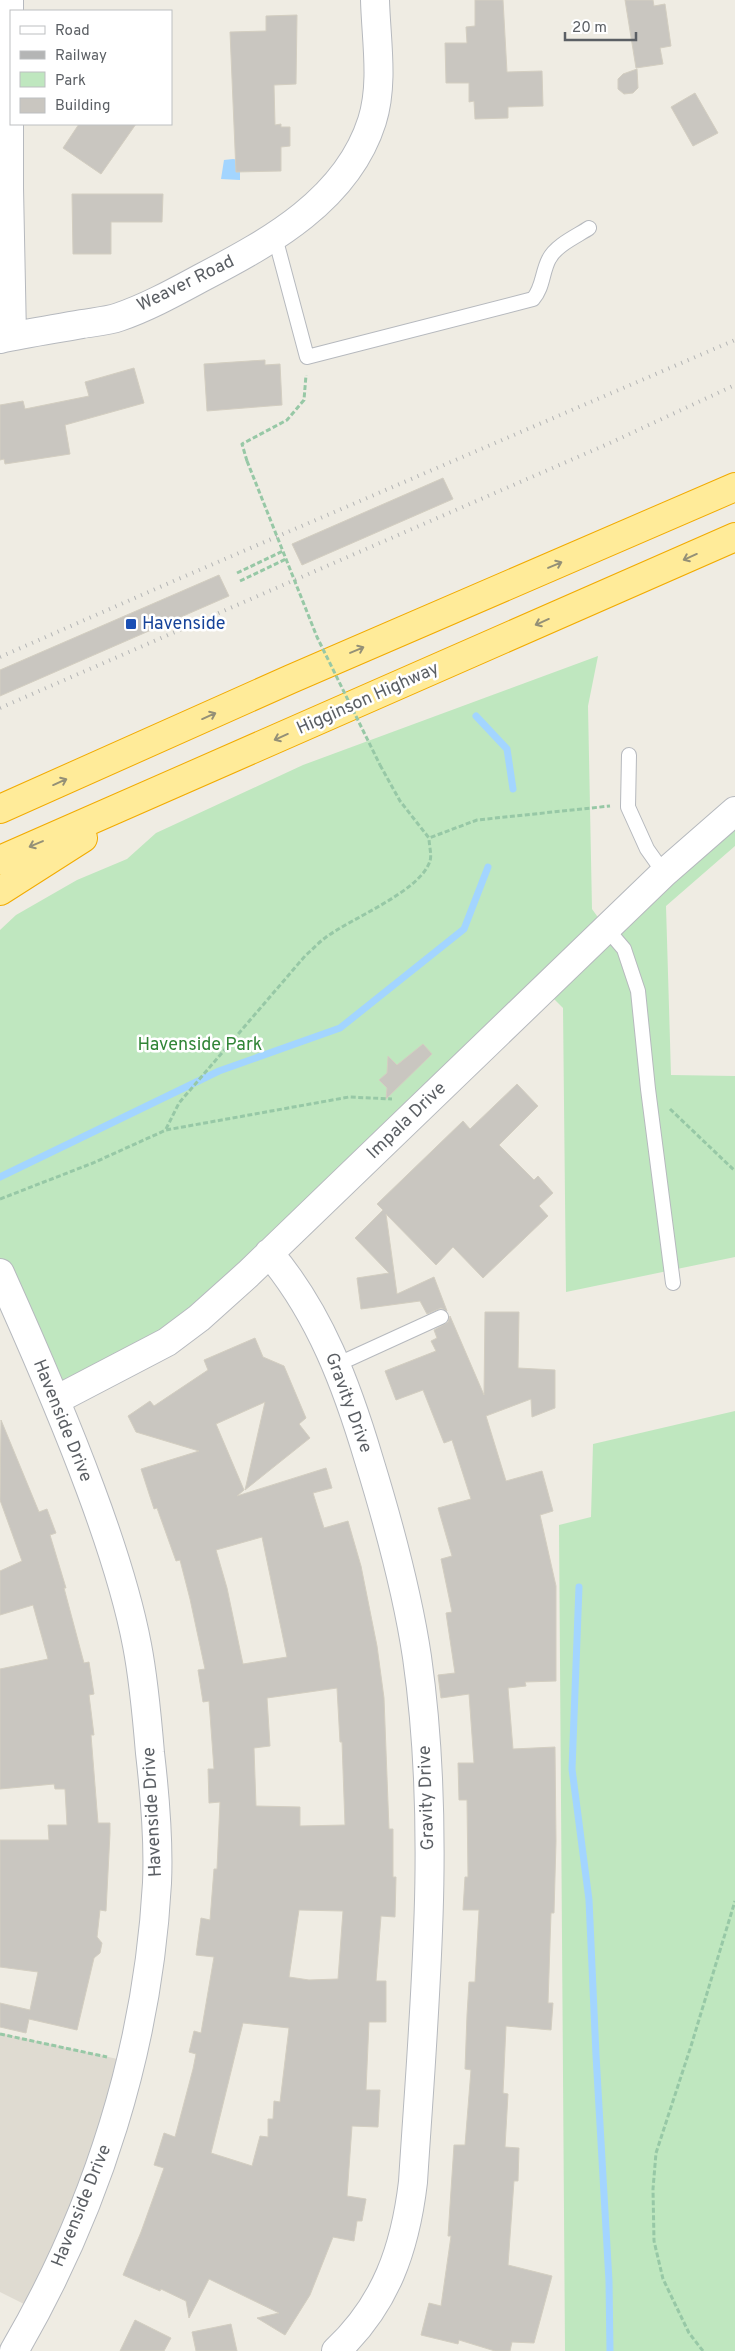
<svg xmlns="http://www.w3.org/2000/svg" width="735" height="2351" font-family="Overpass,sans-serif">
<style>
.education{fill:#dfdbd1}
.green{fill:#bfe7bf}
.water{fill:#a3d5ff}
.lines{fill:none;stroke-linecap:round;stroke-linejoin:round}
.stream{stroke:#a3d5ff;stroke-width:7}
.building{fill:#c9c6c0;stroke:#d3cec1;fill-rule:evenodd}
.service-casing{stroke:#b6b9be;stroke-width:16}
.minor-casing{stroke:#b6b9be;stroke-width:30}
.tertiary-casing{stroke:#b6b9be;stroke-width:30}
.trunk-casing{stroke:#f2ab00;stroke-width:30}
.path{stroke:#97c8a6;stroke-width:3;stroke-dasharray:5 2.5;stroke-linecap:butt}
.service{stroke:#fff;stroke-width:14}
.minor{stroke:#fff;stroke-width:28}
.tertiary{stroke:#fff;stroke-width:28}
.trunk{stroke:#ffeb99;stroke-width:28}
.rail{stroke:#b4b5b5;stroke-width:4;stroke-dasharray:1 6;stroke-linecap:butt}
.path-bridge{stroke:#97c8a6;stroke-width:3;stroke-dasharray:5 2.5;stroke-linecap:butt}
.oneway{stroke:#949077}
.transit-dot{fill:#1a4fb4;stroke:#fff;stroke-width:2}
.labels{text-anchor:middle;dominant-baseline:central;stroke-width:5;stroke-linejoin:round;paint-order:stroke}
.street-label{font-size:18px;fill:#5b5f64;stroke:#fff}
.transit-label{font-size:18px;fill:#164399;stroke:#fff;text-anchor:start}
.park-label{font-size:18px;fill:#318537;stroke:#fff}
</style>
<rect width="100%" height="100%" fill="#efece3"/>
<path class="education" d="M0,2033L131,2062L36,2310L0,2292Z"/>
<path class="green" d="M598,656L588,706L592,909L607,930L735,812V846L666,906L671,1075L735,1076V1257L566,1292L563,1008L545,990L248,1275L57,1400L0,1272V930L16,915L77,880L127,859L156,833L303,765Z
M735,1411V2351H565L559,1525L591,1517L593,1444Z"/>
<path class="water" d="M233,159L240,160V180L221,179L224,160Z"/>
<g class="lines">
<path class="stream" d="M476,716L507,749L513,789
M0,1177L219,1071L340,1028L464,929L488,867
M579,1587L572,1769L589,1900L596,2055L609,2281L610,2351"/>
</g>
<path class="building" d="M475,0H503L507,72L542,71L543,106L508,107V118L475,119L474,101L469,102V83H446L445,43H467L466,27L475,26Z
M625,0H653L654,6L665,4L671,46L660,48L663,64L636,68Z
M297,15L296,84L274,85L275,125L281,124V127H290V146L281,147V171L236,172L230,32L266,31V16Z
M637,69L638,88L633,93L624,94L618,89V79L623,74Z
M695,93L718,133L693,146L671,107Z
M79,124H136L101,174L63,148Z
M72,194H163L162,222H111V254H73Z
M265,360V365L280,364L282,405L207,411L204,364Z
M134,368L144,403L65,425L70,454L5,464L4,459L0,460V405L23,401L25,409L89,396L85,382Z
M443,478L453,499L302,565L292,544Z
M219,575L229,596L0,696V670Z
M423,1044L432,1054L386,1099L387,1088L379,1080L387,1073L388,1056L397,1065Z
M517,1084L538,1106L499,1145L534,1180L538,1176L553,1193L539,1206L548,1216L483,1278L453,1247L436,1265L386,1214L397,1294L434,1277L447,1311L441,1308L427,1314L420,1301L361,1309L357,1278L389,1273L355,1238L383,1210L377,1204L463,1121L470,1129Z
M485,1312H519L518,1368L555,1370V1408L532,1417L531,1399L486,1416L506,1481L542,1471L553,1511L540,1515L556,1586V1681L525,1682L526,1686L508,1688L513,1749L555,1747L556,1841L554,1913H551L548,2003H553L551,2030L506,2026L503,2093L508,2094L505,2147L519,2148L518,2181H514L508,2265L552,2276L534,2343L512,2342L510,2351H495L459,2340L458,2344L421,2335L429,2303L441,2306L451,2236H448L454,2145H465L471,2070L465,2069L467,2015L469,1982H475L479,1910H463L465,1877H468L467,1800H459L458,1763H474L469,1694L441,1698L438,1675L455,1673L446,1613L452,1612L441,1559L452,1556L438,1508L471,1499L452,1440L444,1443L423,1390L396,1400L385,1371L436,1351L431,1341L437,1338L434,1330L448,1322L450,1316L484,1395Z
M255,1338L263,1357L284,1366L306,1418L299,1424L310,1438L245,1490L265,1402L216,1424L244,1490L237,1496L326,1468L332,1488L313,1493L324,1528L348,1521L361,1566L377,1646L384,1698L389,1829H393V1877H396L395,1917L381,1916L376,1981H386V2022H369L366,2090H380L378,2127L352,2126L347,2196L366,2199L362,2221H357L354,2241L333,2237L310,2295L285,2335L257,2318L279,2313L209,2279L189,2318L186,2301L161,2289L160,2291L123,2275L141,2232L164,2168L154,2165L164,2133L175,2137L193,2069L196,2054L189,2052L194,2031L201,2033L214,1957L196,1955L201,1918L210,1920L214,1869H217L220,1802L209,1803L208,1769H214L209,1701L203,1702L198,1670L205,1669L190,1599L180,1560L176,1561L157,1508L154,1509L141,1469L199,1451L136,1432L128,1416L150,1401L154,1406L208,1370L204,1360ZM262,1537L287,1657L243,1664L227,1588L216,1550ZM337,1688L340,1742H342L345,1825L300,1826V1807L256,1806L254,1748L270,1746L267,1698ZM299,1910L343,1911L338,1979L309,1980L289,1977ZM243,2023L289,2028L280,2102L274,2101L273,2119H268V2137L260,2136L252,2166L211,2153Z
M1,1420L39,1512L47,1509L56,1533L50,1535L66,1588H64L84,1663L89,1662L94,1694L89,1695L94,1735H91L98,1823H110V1833L106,1911L100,1910L97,1937L102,1943L100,1953L94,1958L77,2030L29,2019L26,2033L0,2027V2003L30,2010L38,1972L0,1967V1840H49L48,1825H67L65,1789H55L54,1784L0,1789V1669L48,1659L33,1605L0,1615V1571L22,1561L0,1500Z
M135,2320L171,2338L164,2351H120Z
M231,2324L237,2351H196L192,2332Z"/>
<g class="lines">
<defs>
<path id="service" d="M275,237L307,357L533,299C543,288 542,272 549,259C556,245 577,236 589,228
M629,755L628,807L647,849L664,873
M607,929L624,949L638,991L648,1089L673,1283
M336,1365L441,1317"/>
<path id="minor" d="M9,0V188L12,336
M0,339C27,333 55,329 82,324C94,322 108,321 119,317C148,307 175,292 201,278C270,242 347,200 372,121C384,83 376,39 375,0
M269,1253C320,1313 347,1386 369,1460C389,1525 407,1590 417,1657C442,1831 424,2008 413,2182C405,2249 386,2304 336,2351
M56,1400L167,1342L199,1318L248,1274L664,873L735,811"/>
<path id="tertiary" d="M0,1273C32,1344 63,1415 90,1488C109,1539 127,1592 137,1645C144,1681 147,1717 150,1753C155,1796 159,1840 157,1883C148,2048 97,2209 14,2351"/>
<path id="trunk" d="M0,809L291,679L735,487
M0,860L735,537
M0,891L83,838"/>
</defs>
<use href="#service" class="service-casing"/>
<use href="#minor" class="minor-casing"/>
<use href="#tertiary" class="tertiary-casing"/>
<use href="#trunk" class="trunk-casing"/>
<path class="path" d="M247,461L242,444L287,420L304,400L306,375
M237,573L283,551
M240,581L286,559
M380,765L400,801L429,838L477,820L610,806
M670,1109L735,1171
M166,1129L179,1103L305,956C312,950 318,943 325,938C351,918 420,892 430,861C432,855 429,845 429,838
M0,1199L93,1163L166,1130L349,1097L392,1099
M0,2034L107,2057
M703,2351L689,2333L663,2279L654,2241L653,2189L656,2153L691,2046L735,1901"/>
<use href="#service" class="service"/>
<use href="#minor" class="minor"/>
<use href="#tertiary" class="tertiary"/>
<use href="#trunk" class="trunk"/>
<path class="rail" d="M0,657L176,580L735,340
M0,708L610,443L735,385"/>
<path class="path-bridge" d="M247,461L317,637L380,765"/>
</g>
<defs><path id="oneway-shaft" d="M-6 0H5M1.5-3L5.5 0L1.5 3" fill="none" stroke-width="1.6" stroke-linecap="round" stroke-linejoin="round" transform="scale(1.25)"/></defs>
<g class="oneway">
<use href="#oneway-shaft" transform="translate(690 557) rotate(156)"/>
<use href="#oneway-shaft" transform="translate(555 565) rotate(-23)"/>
<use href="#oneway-shaft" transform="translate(542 622) rotate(156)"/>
<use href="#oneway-shaft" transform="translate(357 650) rotate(-23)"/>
<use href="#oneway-shaft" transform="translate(209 716) rotate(-24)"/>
<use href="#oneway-shaft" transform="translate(281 737) rotate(156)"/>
<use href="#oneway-shaft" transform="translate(60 782) rotate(-24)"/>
<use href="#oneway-shaft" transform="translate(36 844) rotate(157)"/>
</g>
<rect class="transit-dot" x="125" y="618" width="12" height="12" rx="2.5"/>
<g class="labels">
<g class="street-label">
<text transform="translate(186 284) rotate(-26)">Weaver Road</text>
<text transform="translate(368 699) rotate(-24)">Higginson Highway</text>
<text transform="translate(407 1121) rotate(-44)">Impala Drive</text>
<text transform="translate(348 1403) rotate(70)">Gravity Drive</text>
<text transform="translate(62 1421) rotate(68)">Havenside Drive</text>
<text transform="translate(427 1798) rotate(-92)">Gravity Drive</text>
<text transform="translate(153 1812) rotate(-93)">Havenside Drive</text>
<text transform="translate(82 2206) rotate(-68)">Havenside Drive</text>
</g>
<g class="transit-label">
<text x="142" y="624">Havenside</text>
</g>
<g class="park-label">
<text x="200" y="1045">Havenside Park</text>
</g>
</g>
<rect x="10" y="10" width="162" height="115" fill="#ffffff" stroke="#bdbfc1"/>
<rect x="20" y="26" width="25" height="8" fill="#ffffff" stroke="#bdbfc1"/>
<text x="55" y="35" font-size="15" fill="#5b5f64">Road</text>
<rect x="20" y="51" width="25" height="8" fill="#b4b5b5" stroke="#bdbfc1"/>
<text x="55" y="60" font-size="15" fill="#5b5f64">Railway</text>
<rect x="20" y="72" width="25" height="15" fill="#bfe7bf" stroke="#bdbfc1"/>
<text x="55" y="85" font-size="15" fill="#5b5f64">Park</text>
<rect x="20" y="98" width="25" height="15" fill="#c9c6c0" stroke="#bdbfc1"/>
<text x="55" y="110" font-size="15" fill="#5b5f64">Building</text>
<path d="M565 32v8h71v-8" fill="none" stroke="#5b5f64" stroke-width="2.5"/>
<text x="572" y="32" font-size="15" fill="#5b5f64" stroke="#ffffff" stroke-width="4" paint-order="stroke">20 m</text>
</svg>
